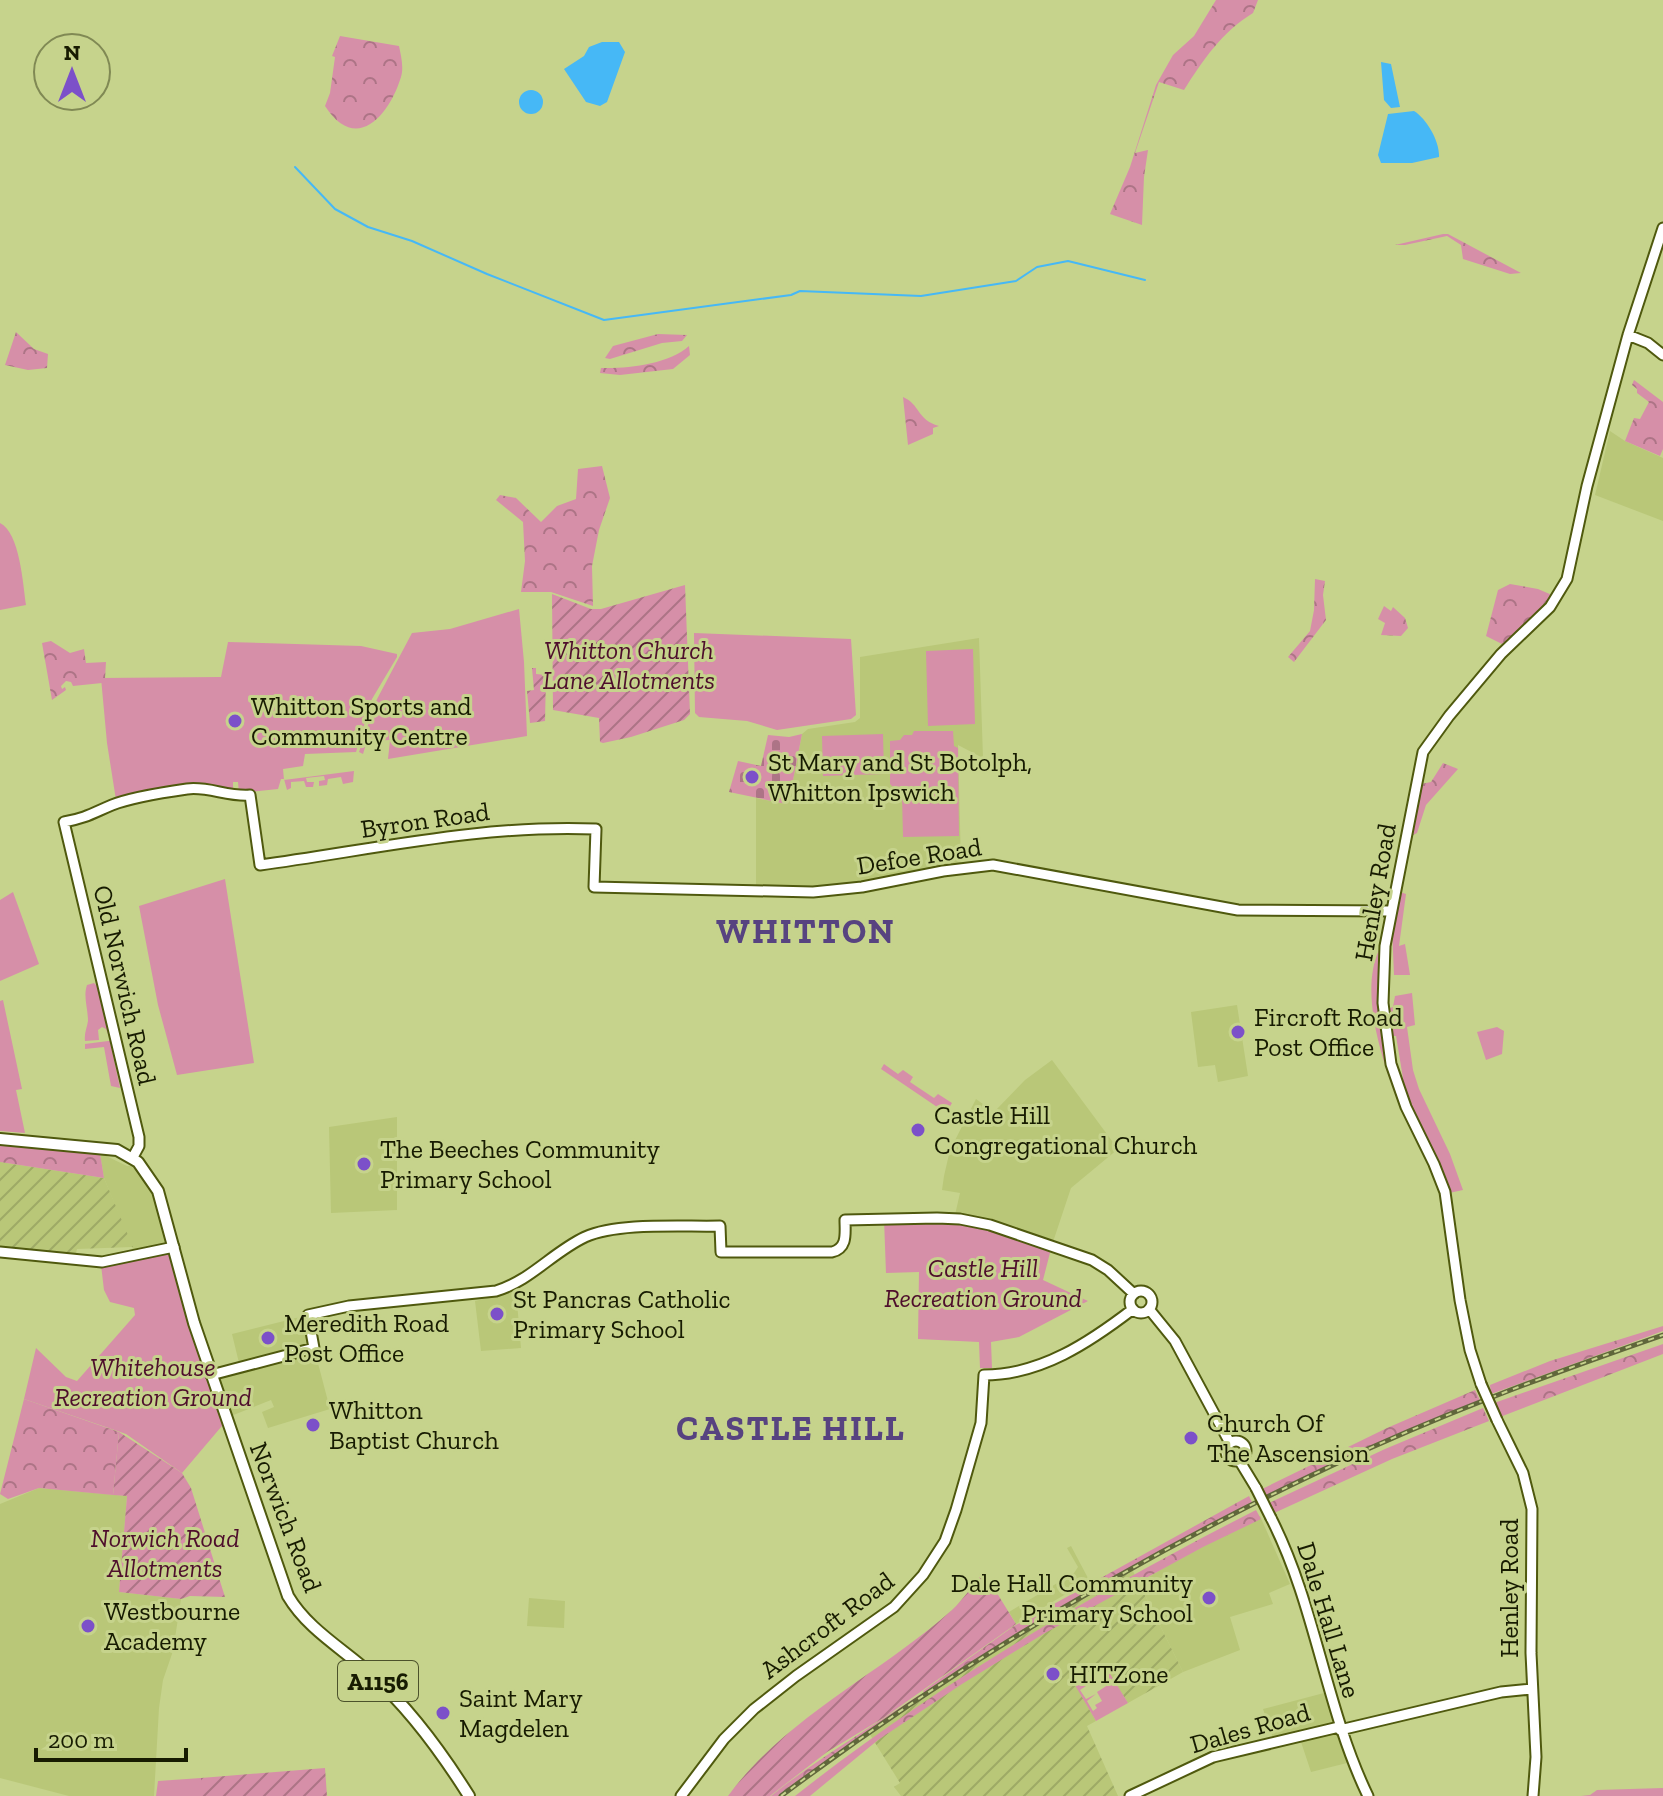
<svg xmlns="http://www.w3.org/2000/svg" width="1663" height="1796" font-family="'Zilla Slab',serif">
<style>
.built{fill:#b9c778}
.industrial{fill:url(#industrial-furrows)}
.green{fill:#d68fa8}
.forest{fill:url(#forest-crowns)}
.cemetery{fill:url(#cemetery-stones)}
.garden{fill:url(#garden-furrows)}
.water{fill:#46b8f6}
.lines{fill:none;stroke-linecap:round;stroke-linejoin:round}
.stream{stroke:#46b8f6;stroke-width:2}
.secondary-casing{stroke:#4f590e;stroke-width:13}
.primary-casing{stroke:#4f590e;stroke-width:14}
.secondary{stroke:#fff;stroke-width:9}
.primary{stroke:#fff;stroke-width:10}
.rail-casing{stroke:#60673b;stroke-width:5}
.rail{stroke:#c6d38c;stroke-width:2;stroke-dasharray:6;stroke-linecap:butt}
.secondary-bridge-casing{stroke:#4f590e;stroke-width:13;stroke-linecap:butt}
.secondary-bridge{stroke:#fff;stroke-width:9}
.poi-dot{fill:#7c50c9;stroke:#c6d38c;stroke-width:3}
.labels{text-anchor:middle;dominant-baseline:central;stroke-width:6;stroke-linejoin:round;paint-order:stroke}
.shield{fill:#c6d38c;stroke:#4c522b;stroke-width:2}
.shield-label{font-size:24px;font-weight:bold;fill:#171b01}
.park-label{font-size:26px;font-style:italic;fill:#4e0e2c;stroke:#c6d38c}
.poi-label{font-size:26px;fill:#171b01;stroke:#c6d38c;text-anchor:start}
.street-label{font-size:26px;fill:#171b01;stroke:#c6d38c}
.district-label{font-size:34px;font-weight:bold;letter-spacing:2px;fill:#574380;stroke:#c6d38c}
</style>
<defs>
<pattern id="industrial-furrows" width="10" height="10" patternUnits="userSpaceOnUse" patternTransform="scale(2)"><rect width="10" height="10" fill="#b9c778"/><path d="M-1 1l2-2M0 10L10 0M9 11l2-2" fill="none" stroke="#9eaa66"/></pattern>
<pattern id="forest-crowns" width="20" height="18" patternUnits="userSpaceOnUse" patternTransform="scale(2)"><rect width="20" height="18" fill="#d68fa8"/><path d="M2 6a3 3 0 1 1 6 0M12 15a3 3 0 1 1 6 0" fill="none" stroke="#ad7486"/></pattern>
<pattern id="cemetery-stones" width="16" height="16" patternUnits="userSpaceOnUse" patternTransform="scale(2)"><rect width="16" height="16" fill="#d68fa8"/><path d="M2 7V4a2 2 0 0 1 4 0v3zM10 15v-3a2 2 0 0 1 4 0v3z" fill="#ad7486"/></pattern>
<pattern id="garden-furrows" width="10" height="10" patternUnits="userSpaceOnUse" patternTransform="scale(2)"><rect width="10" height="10" fill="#d68fa8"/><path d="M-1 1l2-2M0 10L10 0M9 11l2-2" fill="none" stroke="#ad7486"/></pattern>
</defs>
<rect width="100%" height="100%" fill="#c6d38c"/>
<path class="built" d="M1610,431L1625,441L1663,458V521L1595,495Z
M979,638L983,758L958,745L961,864L855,884L756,889V798L785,804L789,801L802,734L808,729L855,722L860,718V657Z
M1237,1005L1248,1076L1218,1082L1215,1065L1198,1067L1191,1012Z
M1052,1060L1118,1149L1071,1188L1053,1242L955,1215L960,1193L942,1190L944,1176L950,1150L976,1099L994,1112L1025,1080Z
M397,1117V1210L331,1213L329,1127Z
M100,1153L127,1166H142L151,1177L174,1247L136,1257L104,1178Z
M516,1291L521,1348L481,1351L475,1301Z
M308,1315L314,1348L330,1409L268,1428L262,1412L274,1407L271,1400L226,1418L211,1375L240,1367L232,1334Z
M39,1488L127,1496L119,1592L181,1599L173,1651L163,1680L159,1708L154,1796H69L0,1778V1504Z
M1260,1516L1290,1584L1269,1593L1273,1604L1230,1617L1240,1650L1183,1672L1139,1583L1206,1542Z
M1071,1546L1089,1580L1016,1624L1009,1612L1074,1573L1078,1567L1067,1548Z
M529,1598L565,1601L564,1628L527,1626Z
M1324,1693L1347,1763L1311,1772L1298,1733L1273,1739L1263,1709Z"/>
<path class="industrial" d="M0,1162L104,1178L133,1247L77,1249L74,1261L0,1252Z
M1132,1569L1183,1672L1128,1703L1103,1664L1073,1680L1096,1721L1087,1726L1118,1796H901L894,1787L900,1783L869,1733L963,1670Z"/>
<path class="green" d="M0,523C20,533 23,584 26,605L0,610Z
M519,609L524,662L527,736L388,759L390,740L367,741L363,754L359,752L376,701L412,633L450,629Z
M694,633L851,639L856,715L851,719L777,730L747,721L699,717L695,713Z
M228,642L361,646L397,654V657L372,699L356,752L305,754L303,766L283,769L284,780L354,771L353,782L343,784L341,777L328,779L327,785L319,786V781L325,780L324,776L306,778L307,782H314L313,787H306L304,781L291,782V788L287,790L284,779H281L278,789L239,793L238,782H233V791L188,787L204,784H189L116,800L107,743L101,678L221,677Z
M973,649L975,724L928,726L926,651Z
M914,731H953L954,746L958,748L959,836L903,837L902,796L890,784V741L900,740L904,735H912Z
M883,734L884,774L823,776L822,736Z
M225,879L254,1063L177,1075L158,1005L139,906Z
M13,892L39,964L0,981V900Z
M1400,892L1406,894L1399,946L1405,944L1410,975H1394L1392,928Z
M1379,950L1381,1022L1385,1051L1405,1113L1403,1114C1385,1070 1358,995 1379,950Z
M94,983L100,989L110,1039L106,1029L102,1027L98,1030L99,1040L85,1041C84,1033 87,1028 88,1021C88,1008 83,997 87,985Z
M1412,993L1415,1025L1407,1027L1413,1070L1419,1089L1450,1154L1463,1190L1449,1193C1436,1154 1413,1119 1400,1079L1403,1078L1396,1036H1392L1390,1008L1393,1007L1395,996Z
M3,1000L22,1089L16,1090L25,1133L0,1131V1001Z
M1497,1027L1504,1031L1502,1054L1486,1060L1477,1032Z
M108,1041H110L120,1088L111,1086L104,1047L85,1049V1044Z
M884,1064L898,1074L903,1070L913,1077L910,1082L934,1098L938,1094L952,1103L946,1113L881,1069Z
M884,1219H960L1052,1245L1043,1280L1088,1301L1019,1337L991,1342L992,1368H980L979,1342L918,1339L919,1272L886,1273Z
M174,1247L227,1420L182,1473L126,1434L24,1399L36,1348L66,1377L77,1381L135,1315L134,1308L110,1302L104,1290L101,1265Z
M1104,1664L1128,1703L1096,1721L1072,1680L1080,1685L1089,1684L1080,1690L1086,1699L1096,1694L1087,1701L1093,1711L1097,1708L1095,1705L1102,1701L1097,1692L1111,1683L1101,1667Z
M201,1778V1796H156L158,1781Z
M1663,1788V1796H1581L1590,1795L1597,1790Z"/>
<path class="forest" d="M1216,0H1258L1253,13C1222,32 1203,60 1184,90L1159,82L1135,153L1148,150L1144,177L1142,225L1110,214L1130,167L1156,85L1173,55L1194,36Z
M340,36L399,46C401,56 404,67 401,77C389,116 356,154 325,106L330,93L335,57L332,56Z
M1443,234H1448L1521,273L1510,274L1463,259L1461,245L1447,236L1405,245H1395Z
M16,332L34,349L48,354L47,368L28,370L5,365Z
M658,334L687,335L682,341L662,343L610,359L605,358L613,346Z
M689,346L690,355L673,369L620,375L600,373L601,368C627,369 669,364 689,346Z
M1634,380L1663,402V449L1660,456L1625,441L1634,418L1640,419L1649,402L1637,393V389L1632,385Z
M903,397C920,404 917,420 939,426L933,428V434L908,445Z
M602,466L610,498L599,530L592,566L593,606L551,592H521L525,561L523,522L496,500L500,495L516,498L541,522L557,506L576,499L578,469Z
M1315,579L1325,581L1323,595L1326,620L1294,662L1288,657L1310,631L1314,610Z
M1510,584L1538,589L1552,595L1523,627L1502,644L1486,636L1498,590Z
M1384,606L1391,611L1393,607L1405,618L1408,628L1401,636L1381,635L1385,623L1378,619Z
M51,641L70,653L84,649L86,663L106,662L105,679L102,680V683L73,686L71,682L66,681L61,686L62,689L65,687L66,690L52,700L42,643Z
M1443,763L1458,769L1426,805L1417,833L1413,835L1421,784L1431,782Z
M0,1142L100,1153L104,1178L0,1162Z
M1663,1326V1331L1491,1394L1490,1385L1550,1361Z
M1663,1344V1354L1500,1417L1494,1403Z
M1475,1390L1481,1402L1374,1447L1264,1498L1260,1490L1387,1428Z
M24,1399L119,1432L113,1495L39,1488L8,1499L0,1494Z
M1483,1408L1489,1421L1392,1459L1272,1514L1267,1504L1385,1449Z
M1249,1496L1253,1504L1055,1612L925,1694L923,1691L1014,1626Z
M1256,1510L1261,1519L1203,1547L1045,1633L962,1684L878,1740L810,1796H795C937,1684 1095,1592 1256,1510Z
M919,1695L920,1697L784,1796H771C818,1758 869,1729 919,1695Z"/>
<path class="cemetery" d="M802,734L789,801L786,804L729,792L738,761L761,766L768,735L789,737Z"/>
<path class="garden" d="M685,585L690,714L684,720L631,737L603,743L600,742L599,718L553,710L552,594L591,609H601Z
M532,668H536V674L546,675L545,721L530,723L527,691L534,690Z
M119,1432L182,1473L191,1488L225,1597L190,1596L181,1599L119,1592L127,1496L113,1495Z
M984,1572L1016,1624L885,1717L827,1752L770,1796H728C786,1717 880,1674 952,1610C964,1599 973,1584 984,1572Z
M325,1768L327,1796H201V1778Z"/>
<path class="water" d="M602,42H619L625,52L607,102L600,106L586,102L564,69L584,56L589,47Z
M1381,62L1391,64L1400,107L1391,108L1384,100Z
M519 102a12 12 0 1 1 24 0a12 12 0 1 1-24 0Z
M1414,111C1427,119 1440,142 1439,157L1412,163H1381L1378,155L1388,114Z"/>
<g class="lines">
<path class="stream" d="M295,167L335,209L368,227L412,241L487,274L604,320L791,295L800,291L921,296L1016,281L1037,267L1068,261L1145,280"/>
<defs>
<path id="secondary" d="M1628,335L1648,343L1663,355
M133,1157L139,1146V1137L64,822C86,818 93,813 112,805C132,797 166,792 187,789C208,786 228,797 250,795L260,865C371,850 484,824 596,829L594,887L813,892L862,887L943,871L993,865L1238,910L1391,911
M0,1252L102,1262L174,1247
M1130 1302a11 11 0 1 1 22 0a11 11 0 1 1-22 0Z
M1149,1309L1175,1341L1230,1443
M211,1375L314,1348L308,1315L349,1306L496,1291C530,1281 553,1252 585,1237C619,1222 683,1227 720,1226L721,1252H832C848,1248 845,1233 845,1220L937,1218L960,1219L990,1225L1092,1260L1108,1270L1134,1294
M1481,1384L1470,1350L1460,1300L1445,1192L1434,1164L1406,1107L1391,1064L1383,1003L1385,946L1423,752L1449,716L1501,654L1550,607L1567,579L1587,486L1628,335L1663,228
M1497,1420L1523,1473L1532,1509L1531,1653L1536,1757L1533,1796
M1226 1451a10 10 0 1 1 20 0a10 10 0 1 1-20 0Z
M1239,1460L1256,1488
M1271,1518C1316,1606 1325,1707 1368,1796
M1340,1730L1501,1692L1532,1689
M681,1796L724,1739L754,1709L796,1676L894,1607L923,1575L945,1541L956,1510L981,1423L984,1375C1041,1375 1090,1342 1133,1309
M1130,1796L1213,1757L1339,1727"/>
<path id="primary" d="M0,1139L117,1150L138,1162L158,1191L194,1323L288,1596C308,1630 345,1650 373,1676C411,1710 442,1753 469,1796"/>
</defs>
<use href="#secondary" class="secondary-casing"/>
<use href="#primary" class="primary-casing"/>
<use href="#secondary" class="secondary"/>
<use href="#primary" class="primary"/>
<defs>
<path id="rail" d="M781,1796C952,1668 1138,1557 1331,1466C1439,1415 1550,1374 1663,1335"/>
</defs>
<use href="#rail" class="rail-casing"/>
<use href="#rail" class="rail"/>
<defs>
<path id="secondary-bridge" d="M1481,1384L1497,1420
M1256,1488L1271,1518"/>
</defs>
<use href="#secondary-bridge" class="secondary-bridge-casing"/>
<use href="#secondary-bridge" class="secondary-bridge"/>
</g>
<g class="poi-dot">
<circle cx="235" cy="721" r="8"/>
<circle cx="752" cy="777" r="8"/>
<circle cx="1238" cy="1032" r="8"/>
<circle cx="918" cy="1130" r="8"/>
<circle cx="364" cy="1164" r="8"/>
<circle cx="497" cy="1314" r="8"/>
<circle cx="268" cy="1338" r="8"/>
<circle cx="313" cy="1425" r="8"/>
<circle cx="1191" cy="1438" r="8"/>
<circle cx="1209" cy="1598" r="8"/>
<circle cx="88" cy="1626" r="8"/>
<circle cx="1053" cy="1674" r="8"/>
<circle cx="443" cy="1713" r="8"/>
</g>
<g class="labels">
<rect class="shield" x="338" y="1661" width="80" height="40" rx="6"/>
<g class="shield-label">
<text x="378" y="1681">A1156</text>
</g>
<g class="park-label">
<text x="629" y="650">Whitton Church<tspan x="629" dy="30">Lane Allotments</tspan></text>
<text x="983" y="1268">Castle Hill<tspan x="983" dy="30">Recreation Ground</tspan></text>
<text x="153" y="1367">Whitehouse<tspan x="153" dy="30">Recreation Ground</tspan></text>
<text x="165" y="1538">Norwich Road<tspan x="165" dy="30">Allotments</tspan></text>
</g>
<g class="poi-label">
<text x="251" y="706">Whitton Sports and<tspan x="251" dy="30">Community Centre</tspan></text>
<text x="768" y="762">St Mary and St Botolph,<tspan x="768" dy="30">Whitton Ipswich</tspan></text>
<text x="1254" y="1017">Fircroft Road<tspan x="1254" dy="30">Post Office</tspan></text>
<text x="934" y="1115">Castle Hill<tspan x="934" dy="30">Congregational Church</tspan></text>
<text x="380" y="1149">The Beeches Community<tspan x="380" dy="30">Primary School</tspan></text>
<text x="513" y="1299">St Pancras Catholic<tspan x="513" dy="30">Primary School</tspan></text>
<text x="284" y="1323">Meredith Road<tspan x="284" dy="30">Post Office</tspan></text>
<text x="329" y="1410">Whitton<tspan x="329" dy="30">Baptist Church</tspan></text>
<text x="1207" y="1423">Church Of<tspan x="1207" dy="30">The Ascension</tspan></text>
<text x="1193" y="1583" text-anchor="end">Dale Hall Community<tspan x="1193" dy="30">Primary School</tspan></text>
<text x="104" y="1611">Westbourne<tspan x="104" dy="30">Academy</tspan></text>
<text x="1069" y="1674">HITZone</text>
<text x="459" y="1698">Saint Mary<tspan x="459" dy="30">Magdelen</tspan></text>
</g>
<g class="street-label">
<text transform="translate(425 820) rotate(-8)">Byron Road</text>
<text transform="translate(919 856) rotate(-9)">Defoe Road</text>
<text transform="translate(1375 892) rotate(-80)">Henley Road</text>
<text transform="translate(125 985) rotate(77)">Old Norwich Road</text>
<text transform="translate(286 1517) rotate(69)">Norwich Road</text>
<text transform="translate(1509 1588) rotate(-90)">Henley Road</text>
<text transform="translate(1329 1620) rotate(73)">Dale Hall Lane</text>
<text transform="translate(827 1625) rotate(-37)">Ashcroft Road</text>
<text transform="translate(1250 1728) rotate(-16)">Dales Road</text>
</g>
<g class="district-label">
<text x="806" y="931">WHITTON</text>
<text x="791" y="1428">CASTLE HILL</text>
</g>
</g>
<g transform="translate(72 72)"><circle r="38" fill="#c6d38c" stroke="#808954" stroke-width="2"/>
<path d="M0-6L14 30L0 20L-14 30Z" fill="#7c50c9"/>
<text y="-12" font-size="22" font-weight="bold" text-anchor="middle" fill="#171b01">N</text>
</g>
<path d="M36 1748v12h150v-12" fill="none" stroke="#171b01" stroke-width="4"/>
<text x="48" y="1748" font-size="24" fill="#171b01" stroke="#c6d38c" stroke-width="6" paint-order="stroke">200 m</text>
</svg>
